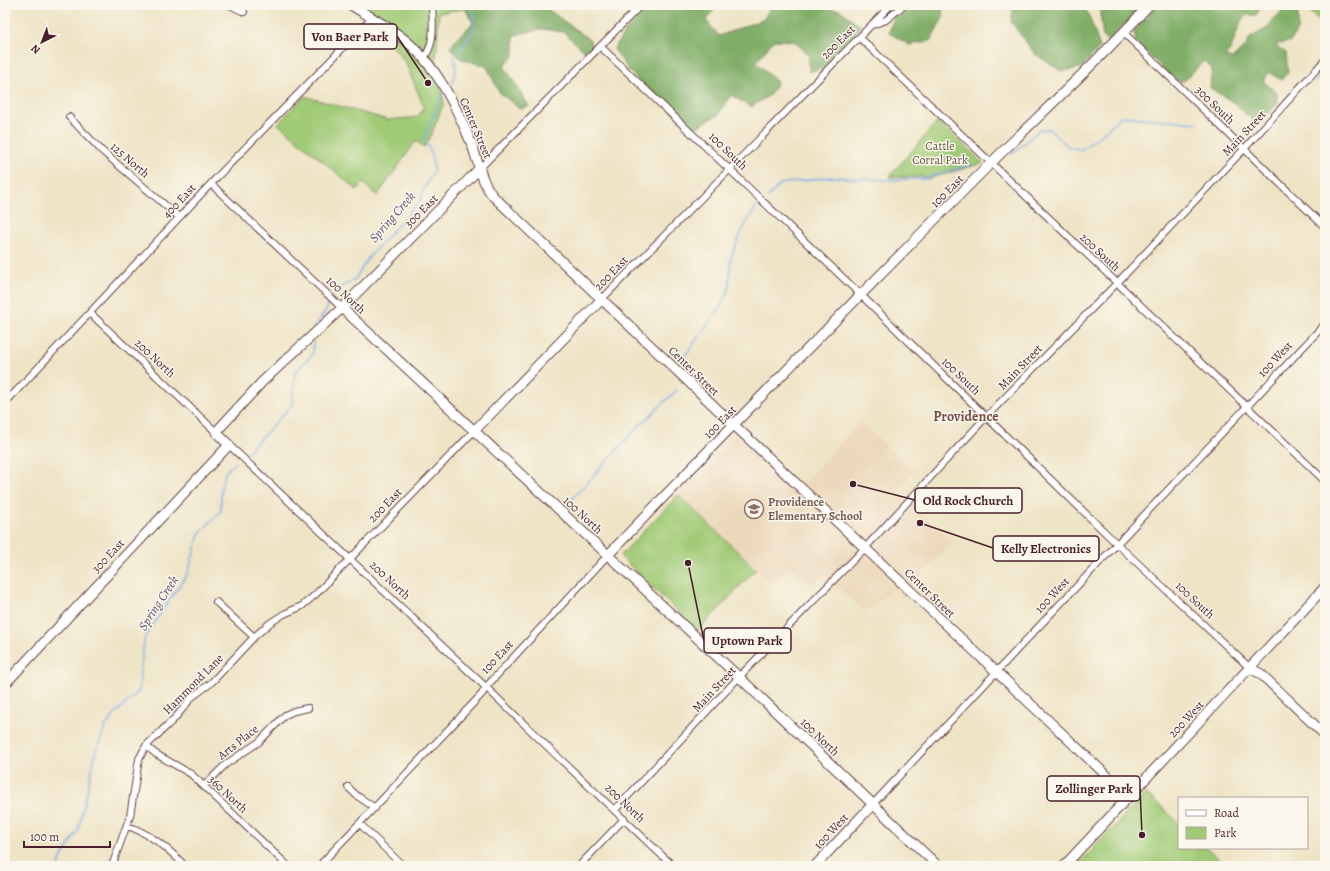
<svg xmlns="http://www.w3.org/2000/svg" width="1330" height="871" font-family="Alegreya,serif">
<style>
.built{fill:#ecd8ba}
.green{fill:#a0ca76;stroke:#757450}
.forest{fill:#80ae67;stroke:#656649}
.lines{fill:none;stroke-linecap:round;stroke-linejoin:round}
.stream{stroke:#7cace7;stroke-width:1.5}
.street-casing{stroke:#633d42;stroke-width:8}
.secondary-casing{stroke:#633d42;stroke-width:11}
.street{stroke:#fff;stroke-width:6}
.secondary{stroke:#fff;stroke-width:9}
.labels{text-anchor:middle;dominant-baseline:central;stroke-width:3;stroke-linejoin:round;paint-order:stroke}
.street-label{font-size:12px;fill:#4a1f2b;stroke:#fbf7ec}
.park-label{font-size:12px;fill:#645242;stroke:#fbf7ec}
.education-label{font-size:12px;font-weight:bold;fill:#785e54;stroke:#fbf7ec;text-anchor:start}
.water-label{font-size:13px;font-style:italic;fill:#5c506d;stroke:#fbf7ec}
.quarter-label{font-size:14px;font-weight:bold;fill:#784d49;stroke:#fbf7ec}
.leader{fill:none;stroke:#4a1f2b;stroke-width:1.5}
.callout-dot{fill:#4a1f2b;stroke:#fbf7ec;stroke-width:1.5}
.callout{fill:#fbf7ec;stroke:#4a1f2b;stroke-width:1.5}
.callout-label{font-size:13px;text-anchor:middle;font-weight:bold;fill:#4a1f2b}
</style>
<rect width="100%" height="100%" fill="#fbf7ec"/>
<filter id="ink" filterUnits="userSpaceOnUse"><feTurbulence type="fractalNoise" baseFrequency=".025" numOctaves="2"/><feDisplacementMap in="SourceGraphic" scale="8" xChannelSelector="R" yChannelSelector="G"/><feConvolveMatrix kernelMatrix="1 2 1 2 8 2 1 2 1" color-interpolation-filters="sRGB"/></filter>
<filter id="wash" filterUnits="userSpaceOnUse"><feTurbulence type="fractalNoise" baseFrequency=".012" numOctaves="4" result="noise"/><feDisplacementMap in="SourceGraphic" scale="16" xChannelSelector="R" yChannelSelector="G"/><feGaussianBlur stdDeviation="0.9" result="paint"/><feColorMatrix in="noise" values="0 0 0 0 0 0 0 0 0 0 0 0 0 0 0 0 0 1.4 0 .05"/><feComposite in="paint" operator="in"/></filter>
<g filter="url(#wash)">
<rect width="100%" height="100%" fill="#eee4c6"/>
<path class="built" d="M860,422L914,471L897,491L953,541L902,597L894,589L866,612L824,575L813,586L790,565L772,584L678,495L736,435L796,491Z"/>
<path class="green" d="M359,5H466L467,8L439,13L436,59L444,103L431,135L424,147L416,141L377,196L363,183L357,190L278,124L304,96L388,120L418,117L424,107L406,64L381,30L385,21Z
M1303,5H1325V26Z
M938,121L983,163L928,179L923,177H889Z
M678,495L756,569L698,631L620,556Z
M1146,793L1179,823V848H1207L1227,866H1077Z"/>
<path class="forest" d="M463,5H542L590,40L592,47L585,52L564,32L542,29L514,35V56L504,66L529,106L520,109L499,92L487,67L460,58L450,48L459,36L473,23Z
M651,5H718L706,20L719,36L764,19L771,6L770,5H824L829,9L840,10L861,26L832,65L809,72V55L794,41L774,40L756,62L777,82L770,95L751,107L731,95L718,115L691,130L629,71L614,49L625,31Z
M897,5H940L944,16L930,41L910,45L889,33Z
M1014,5H1081L1088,13L1100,47L1081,68L1061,71L1035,54L1011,22Z
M1107,5H1145L1107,41L1103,37L1100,12Z
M1158,5H1175L1179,10L1188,5H1263L1255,16L1248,14L1241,21L1232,46L1226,57L1232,59L1246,46L1250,38L1266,29L1278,15L1289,5L1298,6V29L1291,41L1275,45L1286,53L1288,72L1281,80L1268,72L1263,81L1277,93V104L1257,125L1236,104L1210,88L1212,69L1204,61L1184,81H1175L1136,42L1134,31Z"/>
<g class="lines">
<path class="stream" d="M1315,82L1325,72
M452,83L456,70L454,56L466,42L474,30V5
M1012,154L1039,130L1049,129L1070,148L1082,149L1103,133L1121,116L1198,123
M768,197L780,184L831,177L883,180L923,179L973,164
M334,294L338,289L355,279L369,257L420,201L424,189L434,171L431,152L424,139L442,95
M314,328C318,320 327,312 329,303
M684,357L721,306L729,289L731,257L743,229L757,205
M247,453L292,405L295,372L313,354V342
M571,500L639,426L677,390
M59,866L61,858L78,831L96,751L106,725L120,709L139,691L140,671L145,636L188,573L199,534L221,511V488L226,471L235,463"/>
</g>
</g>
<g filter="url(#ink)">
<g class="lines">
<defs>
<path id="street" d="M230,5L244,12
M872,25L886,20L904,5
M1124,33L1325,227
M860,38L1325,481
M601,47L861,295L1117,544L1250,668
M424,58C435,44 433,23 432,5
M69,117L102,151L179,217
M480,168L641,5
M211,184L342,308
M602,299L891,5
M90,313L216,432
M5,403L220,174L372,18
M229,445L492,693L555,754L673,866
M216,602L254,637
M146,746L156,754L191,774L288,866
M204,786L226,764L259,742L285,715L294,711L308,708
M348,787L356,795L375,808
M873,804L1027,639L1325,324
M615,810L739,677L865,548L986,417L1117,283L1244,149L1325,60
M360,824L403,866
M127,826C150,833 169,849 185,866
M112,866L130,816L139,759L146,746L176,717L192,697L211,683L254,637L270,623L284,614L302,606L316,594L474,431
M319,866L482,694L486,687L608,555
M579,866L624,819"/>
<path id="secondary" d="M351,5C367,15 384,24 400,36C434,61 454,102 470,140C478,158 480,181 493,196L734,425L1120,788L1130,795
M342,308L739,677L938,866
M474,431L602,299
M608,555C734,423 862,293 990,164C1043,111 1099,61 1149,5
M1250,668L1261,674L1325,735
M5,684L229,445L216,432L262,382L342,308L480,168
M815,866L873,804
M1064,866L1325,587"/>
</defs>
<use href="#street" class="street-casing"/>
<use href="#secondary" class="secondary-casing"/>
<use href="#street" class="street"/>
<use href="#secondary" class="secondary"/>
</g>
</g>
<defs>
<symbol id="school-ring" viewBox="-11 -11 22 22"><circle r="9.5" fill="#fbf7ec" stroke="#8d6e63" stroke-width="1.5"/><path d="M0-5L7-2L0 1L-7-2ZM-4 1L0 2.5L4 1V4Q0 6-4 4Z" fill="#8d6e63"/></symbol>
</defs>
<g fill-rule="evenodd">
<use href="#school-ring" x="743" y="498" width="22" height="22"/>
</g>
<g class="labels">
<g class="street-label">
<text transform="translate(838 42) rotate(-45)">200 East</text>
<text transform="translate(1215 105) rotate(44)">300 South</text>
<text transform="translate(476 128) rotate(67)">Center Street</text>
<text transform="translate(1244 133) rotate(-47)">Main Street</text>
<text transform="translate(728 151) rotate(44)">100 South</text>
<text transform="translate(130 160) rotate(41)">125 North</text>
<text transform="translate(947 191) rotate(-45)">100 East</text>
<text transform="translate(179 201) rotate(-47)">400 East</text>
<text transform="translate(421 211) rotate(-45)">300 East</text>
<text transform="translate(1100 252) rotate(43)">200 South</text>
<text transform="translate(611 273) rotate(-46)">200 East</text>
<text transform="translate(346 295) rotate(43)">100 North</text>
<text transform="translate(155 358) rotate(43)">200 North</text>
<text transform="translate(1275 359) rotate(-47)">100 West</text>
<text transform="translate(1020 367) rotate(-46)">Main Street</text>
<text transform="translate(694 371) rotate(44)">Center Street</text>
<text transform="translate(961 376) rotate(44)">100 South</text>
<text transform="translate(720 422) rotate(-46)">100 East</text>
<text transform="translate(385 505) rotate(-46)">200 East</text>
<text transform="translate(583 515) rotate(43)">100 North</text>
<text transform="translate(108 556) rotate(-47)">300 East</text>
<text transform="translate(390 580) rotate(43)">200 North</text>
<text transform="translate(930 593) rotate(44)">Center Street</text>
<text transform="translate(1052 595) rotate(-47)">100 West</text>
<text transform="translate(1195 600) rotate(43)">100 South</text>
<text transform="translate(497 657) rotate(-47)">100 East</text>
<text transform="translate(193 684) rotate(-45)">Hammond Lane</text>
<text transform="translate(714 689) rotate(-47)">Main Street</text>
<text transform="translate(1186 719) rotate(-47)">200 West</text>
<text transform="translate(820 737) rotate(44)">100 North</text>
<text transform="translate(238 742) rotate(-38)">Arts Place</text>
<text transform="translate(228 794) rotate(43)">360 North</text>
<text transform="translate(625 803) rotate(44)">200 North</text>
<text transform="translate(831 831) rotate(-47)">100 West</text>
</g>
<g class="park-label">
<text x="940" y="146">Cattle<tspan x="940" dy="14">Corral Park</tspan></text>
</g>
<g class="education-label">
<text x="768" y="502">Providence<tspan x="768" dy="14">Elementary School</tspan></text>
</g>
<g class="water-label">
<text transform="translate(392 217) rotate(-49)">Spring Creek</text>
<text transform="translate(158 603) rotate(-57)">Spring Creek</text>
</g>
<g class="quarter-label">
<text x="966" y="416">Providence</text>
</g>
</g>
<path class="leader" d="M428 83L397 36M853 484L915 500M920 523L993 548M688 563L704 641M1142 835L1140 789"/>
<g class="callout-dot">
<circle cx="428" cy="83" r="4"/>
<circle cx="853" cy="484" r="4"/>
<circle cx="920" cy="523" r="4"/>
<circle cx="688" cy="563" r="4"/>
<circle cx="1142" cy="835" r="4"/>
</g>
<g class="callout">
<rect x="304" y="24" width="93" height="25" rx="4"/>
<rect x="915" y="488" width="107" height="25" rx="4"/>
<rect x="993" y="536" width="106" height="25" rx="4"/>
<rect x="704" y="628" width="87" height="25" rx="4"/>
<rect x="1047" y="776" width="93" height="25" rx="4"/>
</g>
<g class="callout-label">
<text x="350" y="41">Von Baer Park</text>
<text x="968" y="505">Old Rock Church</text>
<text x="1046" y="553">Kelly Electronics</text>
<text x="747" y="645">Uptown Park</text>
<text x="1094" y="793">Zollinger Park</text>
</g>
<rect width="1330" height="871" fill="none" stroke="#fbf7ec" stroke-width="20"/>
<rect x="1178" y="797" width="130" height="52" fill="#fbf7ec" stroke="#b4a19f"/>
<rect x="1186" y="810" width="20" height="6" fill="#ffffff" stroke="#b4a19f"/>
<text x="1214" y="817" font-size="12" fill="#4a1f2b">Road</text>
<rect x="1186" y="827" width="20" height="12" fill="#a0ca76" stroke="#b4a19f"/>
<text x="1214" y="837" font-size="12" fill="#4a1f2b">Park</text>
<g transform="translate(42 42) rotate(222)" stroke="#fbf7ec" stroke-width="3" paint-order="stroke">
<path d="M0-3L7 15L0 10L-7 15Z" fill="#4a1f2b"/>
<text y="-6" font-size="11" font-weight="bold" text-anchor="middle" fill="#4a1f2b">N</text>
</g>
<path d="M24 841v6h86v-6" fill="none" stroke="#4a1f2b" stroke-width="2"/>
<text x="30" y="841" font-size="12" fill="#4a1f2b" stroke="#fbf7ec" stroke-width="3" paint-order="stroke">100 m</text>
</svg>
